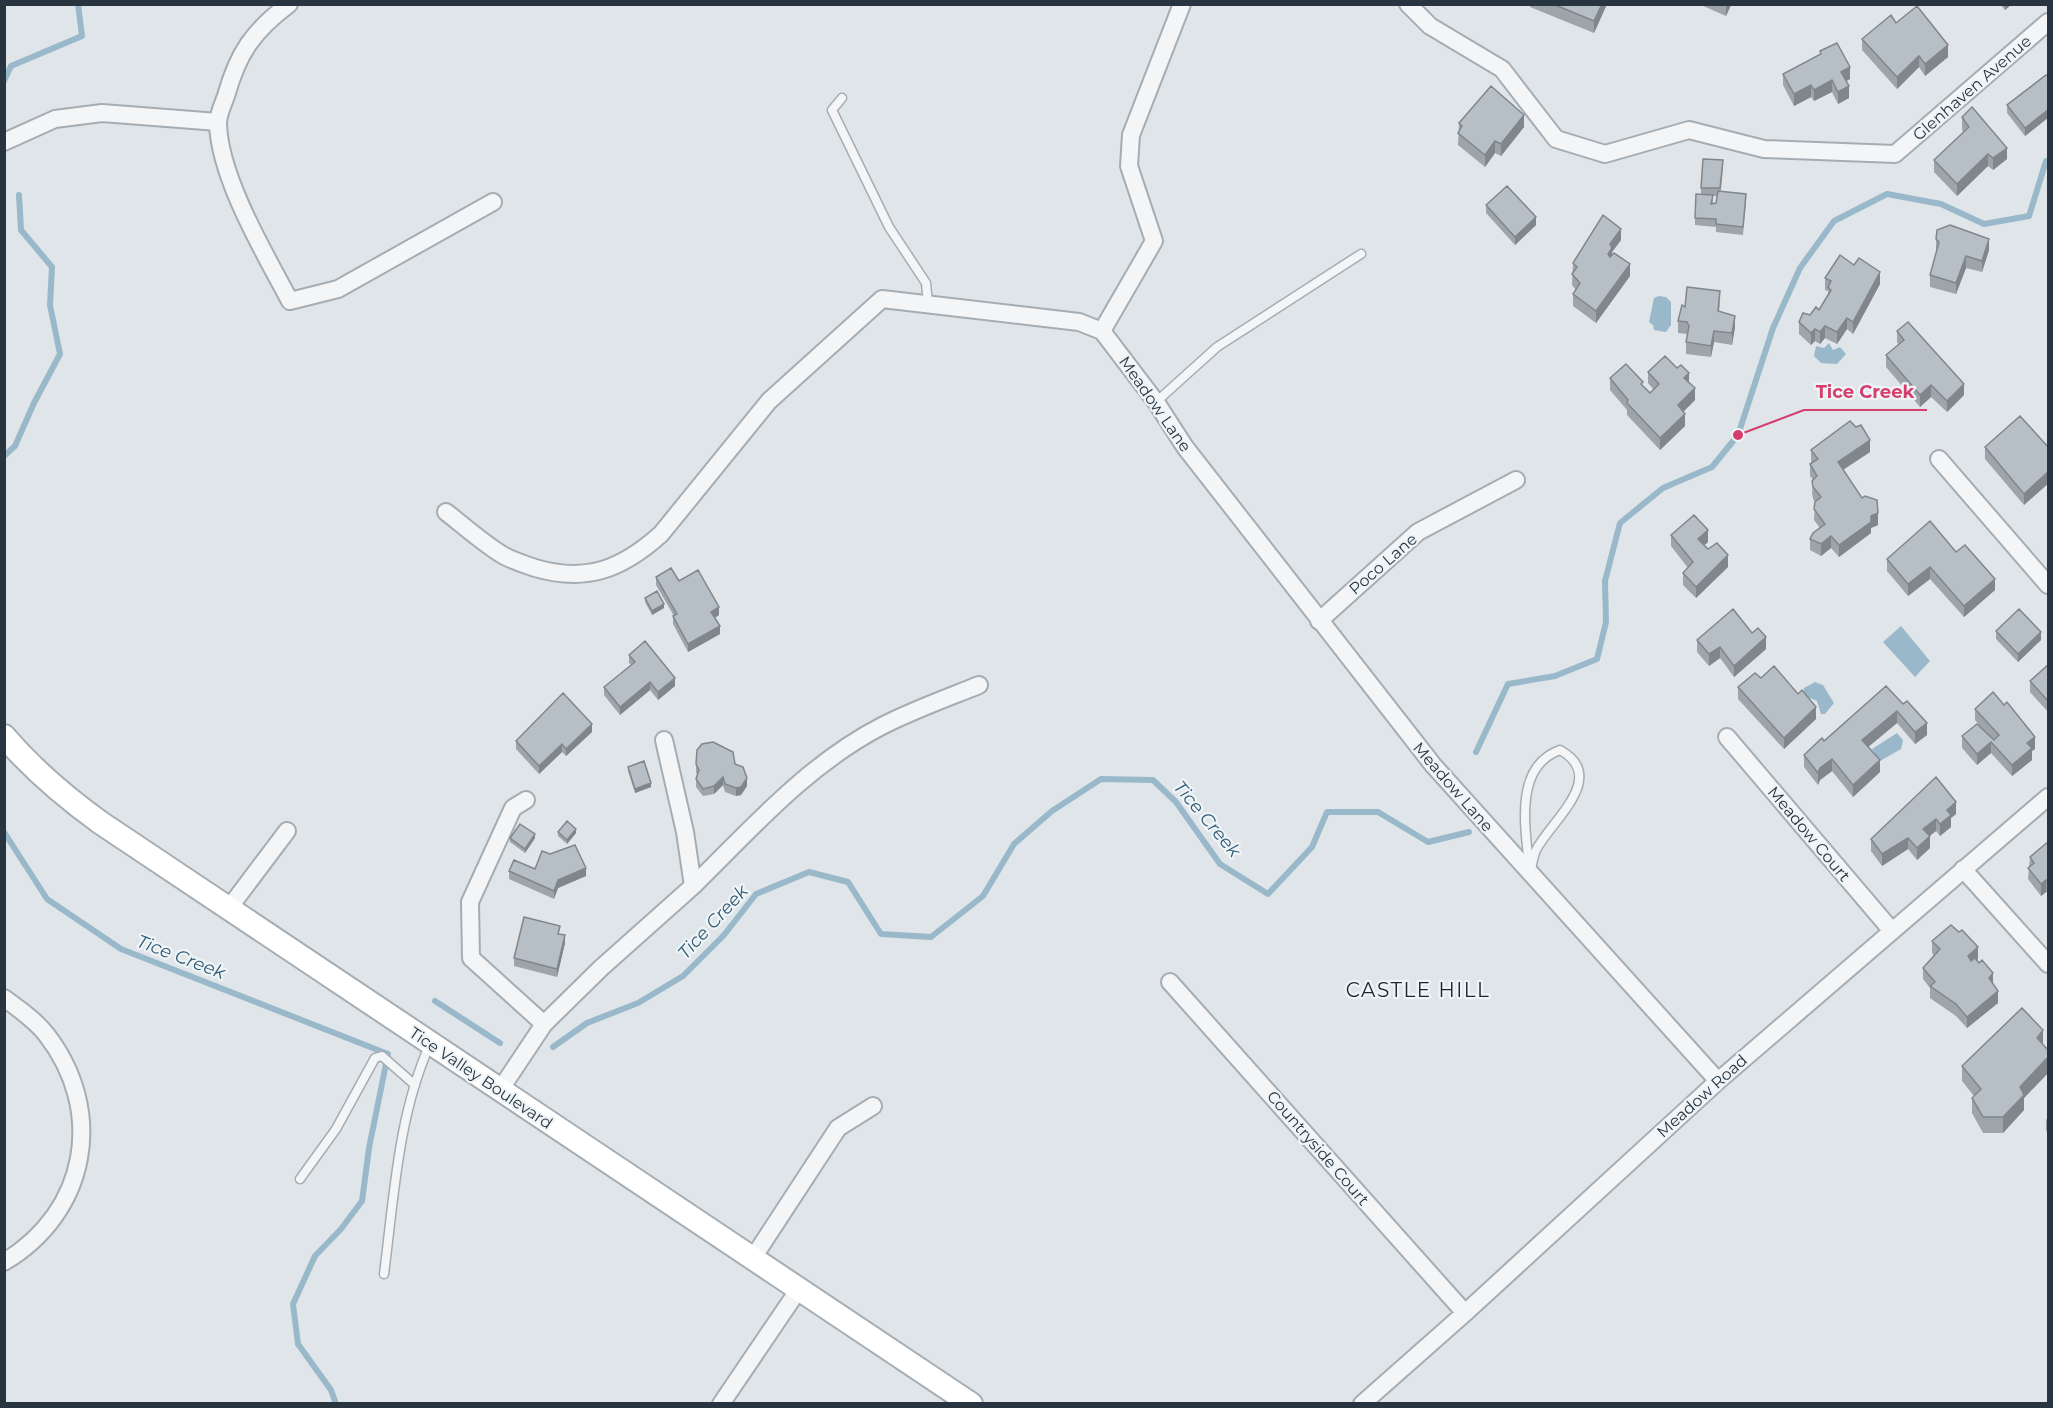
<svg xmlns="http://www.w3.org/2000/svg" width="2053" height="1408" font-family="Montserrat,sans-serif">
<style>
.water{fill:#99b9cb}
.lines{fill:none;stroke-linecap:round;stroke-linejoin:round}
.stream{stroke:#99b9cb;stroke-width:6}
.lane-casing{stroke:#a5adb3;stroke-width:11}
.street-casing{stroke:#a5adb3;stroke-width:20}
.secondary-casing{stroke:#a5adb3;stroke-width:26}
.lane{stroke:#f3f5f7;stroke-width:8}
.street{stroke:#f3f5f7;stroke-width:16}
.secondary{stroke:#fff;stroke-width:22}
.wall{fill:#9da4aa;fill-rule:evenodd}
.shaded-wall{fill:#80868b}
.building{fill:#b7bfc6;stroke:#80868b;stroke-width:1.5}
.labels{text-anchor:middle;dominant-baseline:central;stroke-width:4.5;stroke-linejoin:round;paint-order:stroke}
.street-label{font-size:16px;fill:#283541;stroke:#eff4f7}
.water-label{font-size:18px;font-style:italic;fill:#305b77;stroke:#eff4f7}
.quarter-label{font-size:20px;letter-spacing:1.5px;fill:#1a2632;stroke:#eff4f7}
.leader{fill:none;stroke:#d43f6d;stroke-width:2}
.callout-dot{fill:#d43f6d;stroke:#eff4f7;stroke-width:2}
.callout-label{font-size:18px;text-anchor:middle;font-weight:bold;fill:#d43f6d;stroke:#eff4f7;stroke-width:4.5;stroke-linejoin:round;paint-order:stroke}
</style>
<rect width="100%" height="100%" fill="#e0e5e9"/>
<path class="water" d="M1659,296L1666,297L1671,302V325L1666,332L1654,330L1653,325L1649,322L1654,298Z
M1829,343L1833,350L1840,347L1846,354L1837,364L1821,363L1814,356L1816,346L1824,348Z
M1901,626L1930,661L1915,677L1883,642Z
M1815,682L1823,685L1834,703L1825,714H1821L1817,701L1803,695L1804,688Z
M1897,733L1903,740L1901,749L1880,761L1872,749Z"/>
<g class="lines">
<path class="stream" d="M4,81L11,66L82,36L78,4
M4,456L15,446L34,403L60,354L50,305L52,267L21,230L19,195
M1476,752L1508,684L1555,676L1597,659L1606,622L1605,581L1620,523L1663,488L1712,467L1738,435L1773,328L1800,268L1834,221L1887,194L1941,204L1984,224L2029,216L2046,161H2048
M4,832L47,899L121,949L388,1054L369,1148L362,1201L341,1229L315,1256L293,1304L298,1344L331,1390L336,1404
M435,1001L500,1043
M553,1047L587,1023L638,1003L683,976L724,935L756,894L809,872L848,882L881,934L931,937L983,896L1014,844L1052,811L1101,779L1153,780L1176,802L1220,864L1268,894L1312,847L1327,812H1378L1428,842L1469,832"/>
<defs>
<path id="lane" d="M842,98L832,110L889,227L926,283L928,304
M1156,402L1217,347L1361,254
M1560,750C1609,777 1551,821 1536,850C1533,857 1532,866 1530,873C1526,833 1512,767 1560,750Z
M300,1179L336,1129L375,1058L382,1056L415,1085
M384,1274C394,1197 398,1115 430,1044"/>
<path id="street" d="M289,4C253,31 238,53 226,96C223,104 218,115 218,123C219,177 265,254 290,301L338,289L493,202
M1408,4L1430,26L1502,69L1556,139L1605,154L1689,130L1764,149L1895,154L2048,22
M4,142L55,119L102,113L218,122
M1102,331L1154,241L1129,166L1131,135L1182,4
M1939,459L2048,585
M446,512C464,526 482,542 501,554C510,560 524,564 535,568C587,583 622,569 661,534L769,401L882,299L1079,322L1102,331L1156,402L1185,447L1433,765L1718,1081
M1319,621L1418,532L1516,480
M1727,737L1892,931
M1963,869L2048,964
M693,886C752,828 808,764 882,726C913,710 947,698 979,685
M229,908L287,831
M1170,982L1465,1313
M4,998C19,1009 35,1020 46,1034C106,1111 88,1212 4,1262
M544,1024L601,968L693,886L685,832L664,740
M500,1090L544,1024L471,958L470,902L513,808L526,800
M753,1258L838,1128L873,1106
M721,1404L799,1289
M1362,1404L1465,1313L1718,1081L2048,797"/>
<path id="secondary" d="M4,736C33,770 65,797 101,823L971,1404"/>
</defs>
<use href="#lane" class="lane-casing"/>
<use href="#street" class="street-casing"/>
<use href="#secondary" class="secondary-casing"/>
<use href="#lane" class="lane"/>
<use href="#street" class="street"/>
<use href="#secondary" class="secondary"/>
</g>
<path class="wall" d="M1530,4H1607L1594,33L1530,7Z
M1732,4L1731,5L1726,16L1701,5Z
M2000,4H2012L2005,10Z
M1896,23L1948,57L1925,76L1919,67L1897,89L1862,50V39Z
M1820,51L1850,79L1846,81L1849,98L1838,104L1832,92L1814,101L1811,97L1794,106L1783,85V74L1820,54Z
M2049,77V117L2025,136L2007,113V105Z
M1962,117L2007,159L1993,170L1988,166L1957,196L1934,172V160L1963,132L1962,129Z
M1459,123L1524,127L1501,156L1495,153L1485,167L1458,145Z
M1723,167L1721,191L1746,202L1743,235L1716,232V227L1695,225V218L1701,195V188ZM1713,196H1717L1716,203H1713Z
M1486,205L1536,225L1515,245L1486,213Z
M1936,239L1989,250L1982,272L1966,268L1956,294L1930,287V275L1937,252L1936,251Z
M1621,240L1612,252V254L1630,276L1596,323L1573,306V294L1576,290L1572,285L1573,263Z
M1825,278L1880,284L1853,334L1847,329L1837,344L1825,338L1820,344L1815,341L1811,345L1799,334V322L1819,310L1828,296V291L1825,290Z
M1720,302L1719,312L1735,327L1732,345L1714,342L1711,357L1686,354V342L1688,334L1678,333V321L1685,307Z
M1897,331L1964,395L1947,412L1931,397L1920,407L1886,367V355L1899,345L1897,342Z
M1648,372L1689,382L1695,400L1683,412L1685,426L1660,450L1627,415V410L1610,390V378L1643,386L1650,393L1654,390L1648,383Z
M1985,447L2049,448L2024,505L1985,459Z
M1811,450L1870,452L1843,470L1878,525L1871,528V533L1839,557L1831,548L1821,556L1810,550V539L1820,528L1814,520L1815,502L1813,499L1812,493L1813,480L1810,476V464L1812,463L1811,461Z
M1671,535L1708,542L1704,545L1728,567L1696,598L1683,585V573L1688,568L1671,546Z
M1956,552L1995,590L1964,617L1930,579L1908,596L1887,571V559Z
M656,577L679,581L719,615L715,618L720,634L688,652L673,624V616H674L656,585Z
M645,598L664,608L652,615L645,602Z
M1996,631L2041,640L2018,662L1996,639Z
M1697,640L1766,649L1734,677L1720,658L1709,666L1697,652Z
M629,655L675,686L658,700L650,690L620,715L604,695V687L631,665L629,663Z
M2049,664V713L2030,692V681Z
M1761,678L1816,719L1784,749L1738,699V687Z
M1886,686L1927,735L1915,744L1897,723L1868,747L1880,772L1853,797L1832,771L1820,780L1818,785L1804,767V755L1824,741Z
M1975,709L2035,749L2032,751V760L2012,776L1991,753L1977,765L1962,748V736L1984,731L1975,720Z
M592,732L566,756L562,752L539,774L516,749V741Z
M696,764H735L747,786L741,795L736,796L725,792L723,785L714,794L703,796L696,787V779L697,775L696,772Z
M628,767L651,787L635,793L628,771Z
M1936,777L1956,814L1951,818V827L1940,836L1936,831L1929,836L1930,848L1917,860L1908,849L1882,866L1871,851V839Z
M558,832L576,833L567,844L558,836Z
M510,838H535L525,853L510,842Z
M2049,841V894L2046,892L2041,896L2028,879L2030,857Z
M535,869L586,876L558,888L554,899L509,879V871Z
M560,934L565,943L557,977L514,966V958Z
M1932,941L1978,959L1977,960L1993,984L1998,1003L1967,1028L1956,1016L1930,998V988L1923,979V968L1934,955L1932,953Z
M2043,1045L2049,1051V1072L2024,1098V1110L2003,1133H1983L1972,1113V1098L1974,1096L1962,1081V1066Z
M2049,1115V1132L2046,1131V1120Z"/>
<path class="shaded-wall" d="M1602,4H1607L1594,33V21Z
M1726,4H1732L1731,5L1726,16Z
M2005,4H2012L2005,10Z
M1948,45V57L1925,76V64Z
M1919,56V67L1897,89V77Z
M1850,67V79L1841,84V72Z
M1832,80V92L1814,101V90Z
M1811,85V97L1794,106V94Z
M1849,86V98L1838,104V92Z
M2049,109V117L2025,136V128Z
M1524,115V127L1501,156V144Z
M1495,141V153L1485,167V155Z
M2007,148V159L1993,170V158Z
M1988,154V166L1957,196V184Z
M1536,217V225L1515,245V237Z
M1621,229V240L1612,252V259L1608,254L1610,244Z
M1989,239V250L1982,272V261Z
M1966,256V268L1956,294V283Z
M1630,264V276L1596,323V311Z
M1880,272V284L1853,334V322Z
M1735,316V327L1732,345V333Z
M1847,318V329L1837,344V332Z
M1825,326V338L1820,344V332Z
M1815,329V341L1811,345V333Z
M1714,331V342L1711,357V346Z
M1689,373V385L1684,378Z
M1964,384V395L1947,412V401Z
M1931,385V397L1920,407V395Z
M1695,388V400L1678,417V405Z
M1685,414V426L1660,450V438Z
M1870,440V452L1838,473V462Z
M2049,471V483L2024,505V494Z
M1878,513V525L1871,528V516Z
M1871,522V533L1839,557V545Z
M1708,530V542L1698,551V539Z
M1831,536V548L1821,556V544Z
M1728,555V567L1696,598V587Z
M1930,567V579L1908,596V584Z
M1995,579V590L1964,617V606Z
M664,604V608L652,615V611Z
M719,607V615L711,620V612Z
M720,626V634L688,652V644Z
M2041,632V640L2018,662V654Z
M1766,637V649L1734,677V666Z
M1720,647V658L1709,666V654Z
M675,678V686L658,700V692Z
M650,682V690L620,715V707Z
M1816,707V719L1784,749V738Z
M1897,711V723L1862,752V740Z
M1927,723V735L1915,744V732Z
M592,724V732L566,756V749Z
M2035,737V749L2032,751V760L2012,776V765L2027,743Z
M1991,742V753L1977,765V754Z
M562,744V752L539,774V766Z
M1832,759V771L1820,780L1818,785V773L1820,768Z
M1880,760V772L1853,797V785Z
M723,777V785L714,794V786Z
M747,778V786L741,795L736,796V788Z
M651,783V787L635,793V789Z
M1956,802V814L1951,818V827L1940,836V824L1947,810Z
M1936,819V831L1923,841V829Z
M576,829V833L567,844V840Z
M535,834V838L525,853V849Z
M1930,836V848L1917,860V848Z
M1908,838V849L1882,866V854Z
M586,868V876L558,888L554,899V891L558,880Z
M2046,880V892L2041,896V884Z
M565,935V943L557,977V969Z
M1978,947V959L1968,968V956Z
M1993,973V984L1989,978Z
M1998,991V1003L1967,1028V1017Z
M2043,1030V1045L2037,1038Z
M2049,1056V1072L2024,1098V1110L2003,1133V1117L2020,1087Z"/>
<path class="building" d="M1553,4H1602L1594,21Z
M1917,6L1948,45L1925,64L1919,56L1897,77L1862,39L1891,15L1896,23Z
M1837,43L1850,67L1841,72L1849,86L1838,92L1832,80L1814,90L1811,85L1794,94L1783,74L1821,54L1820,51Z
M2046,75L2049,77V109L2025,128L2007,105Z
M1491,86L1524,115L1501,144L1495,141L1485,155L1458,133L1462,126L1459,123Z
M1972,107L2007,148L1993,158L1988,154L1957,184L1934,160L1969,127L1962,117Z
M1703,159L1723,160L1720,188H1701Z
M1507,186L1536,217L1515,237L1486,205Z
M1718,191L1746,194L1743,227L1716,224V219L1695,218L1696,194L1713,195L1711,204L1716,203Z
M1603,215L1621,229L1610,244L1612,248L1608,254L1610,257L1614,253L1630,264L1596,311L1573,294L1580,283L1572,274L1577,267L1573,263Z
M1950,225L1989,239L1982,261L1966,256L1956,283L1930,275L1939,242L1936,239L1937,230Z
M1840,255L1854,265L1859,258L1880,272L1853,322L1847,318L1837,332L1825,326L1820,332L1815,329L1811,333L1799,322L1803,313L1810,315L1816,307L1819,310L1831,290L1828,287L1831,281L1825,278Z
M1687,287L1720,291L1718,311L1735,316L1732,333L1714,331L1711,346L1686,342L1689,326L1687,322L1678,321L1682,305L1685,307Z
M1908,322L1964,384L1947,401L1931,385L1920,395L1886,355L1904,340L1897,331Z
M1665,356L1677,368L1681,365L1689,373L1684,378L1695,388L1678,405L1685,414L1660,438L1627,403L1628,400L1610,378L1626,364L1643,382L1641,384L1650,393L1659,384L1648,372Z
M2020,416L2049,448V471L2024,494L1985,447Z
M1850,421L1856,427L1861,425L1870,440L1838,462L1862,498L1865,496L1877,500L1878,513L1871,516V522L1839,545L1831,536L1821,544L1810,539L1813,533L1825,524L1814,509L1815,502L1821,497L1813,487L1812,481L1817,476L1810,464L1818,459L1811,450Z
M1694,515L1708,530L1698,539L1708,549L1717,543L1728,555L1696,587L1683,573L1693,562L1671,535Z
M1930,521L1956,552L1965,545L1995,579L1964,606L1930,567L1908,584L1887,559Z
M671,568L679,581L698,570L719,607L711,612L720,626L688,644L673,616L677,614L656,577Z
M657,591L664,604L652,611L645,598Z
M1733,609L1752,633L1758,628L1766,637L1734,666L1720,647L1709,654L1697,640Z
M2019,609L2041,632L2018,654L1996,631Z
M645,641L675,678L658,692L650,682L620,707L604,687L635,662L629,655Z
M2049,664V702L2030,681Z
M1774,666L1798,694L1802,690L1816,707L1784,738L1738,687L1755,673L1761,678Z
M1886,686L1903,704L1907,701L1927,723L1915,732L1897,711L1862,740L1880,760L1853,785L1832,759L1820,768L1818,773L1804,755L1822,738L1824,741Z
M1993,692L2004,705L2007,702L2035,737L2027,743L2032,748L2012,765L1991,742L1977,754L1962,736L1977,724L1994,740L1999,735L1975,709Z
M563,693L592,724L566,749L562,744L539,766L516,741Z
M713,742L733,752L735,764L743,767L747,778L741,787L736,788L725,784L723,777L714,786L703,789L696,779L699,770L696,764L697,750L702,744Z
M644,761L651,783L635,789L628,767Z
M1936,777L1956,802L1947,810L1951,815L1940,824L1936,819L1923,829L1930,836L1917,848L1908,838L1882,854L1871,839Z
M567,821L576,829L567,840L558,832Z
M520,824L535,834L525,849L510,838Z
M2049,841V883L2046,880L2041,884L2028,868L2034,863L2030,857Z
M575,845L586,868L558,880L554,891L509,871L514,860L535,869L542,851L550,854Z
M524,917L560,926L558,934L565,935L557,969L514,958Z
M1951,925L1959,932L1962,930L1978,947L1968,956L1971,961L1975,958L1979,963L1982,960L1993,973L1989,978L1998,991L1967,1017L1956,1004L1930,986L1935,982L1923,968L1940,949L1932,941Z
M2022,1008L2043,1030L2037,1038L2049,1051V1056L2020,1087L2024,1095L2003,1117H1983L1972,1098L1981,1089L1962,1066Z"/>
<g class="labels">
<g class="street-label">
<text transform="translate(1972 88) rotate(-41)">Glenhaven Avenue</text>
<text transform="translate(1155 404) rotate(55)">Meadow Lane</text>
<text transform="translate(1383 564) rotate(-41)">Poco Lane</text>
<text transform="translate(1453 787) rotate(49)">Meadow Lane</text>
<text transform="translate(1809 834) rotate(50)">Meadow Court</text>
<text transform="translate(481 1078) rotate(34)">Tice Valley Boulevard</text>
<text transform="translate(1702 1096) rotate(-42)">Meadow Road</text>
<text transform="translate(1318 1148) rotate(49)">Countryside Court</text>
</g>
<g class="water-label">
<text transform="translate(1207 819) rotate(50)">Tice Creek</text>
<text transform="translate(713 922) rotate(-47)">Tice Creek</text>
<text transform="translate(181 957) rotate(21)">Tice Creek</text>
</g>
<g class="quarter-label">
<text x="1418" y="990">CASTLE HILL</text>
</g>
</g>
<path class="leader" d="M1738 435L1804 410H1927"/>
<circle class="callout-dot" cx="1738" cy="435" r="6"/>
<g class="callout-label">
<text x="1865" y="398">Tice Creek</text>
</g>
<rect width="2053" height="1408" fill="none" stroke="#283541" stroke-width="12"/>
</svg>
